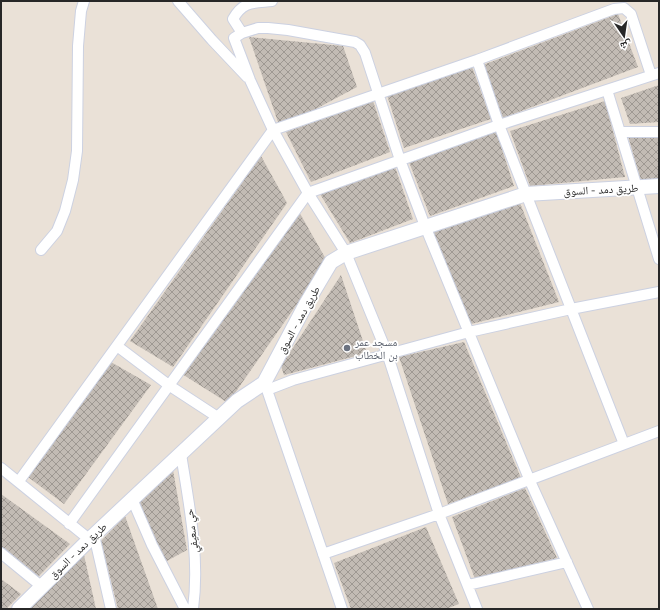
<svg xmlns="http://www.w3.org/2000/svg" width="660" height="610" font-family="Raleway,'Noto Naskh Arabic',sans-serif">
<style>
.building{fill:url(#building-cross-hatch)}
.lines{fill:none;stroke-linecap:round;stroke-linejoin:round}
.street-casing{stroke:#ccd1e1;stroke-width:12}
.secondary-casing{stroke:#ccd1e1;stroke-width:16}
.street{stroke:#fff;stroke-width:10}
.secondary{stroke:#fff;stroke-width:14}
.worship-dot{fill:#6b7280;stroke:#fff;stroke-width:1.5}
.labels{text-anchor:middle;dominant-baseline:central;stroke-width:3.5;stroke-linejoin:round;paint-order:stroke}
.street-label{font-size:11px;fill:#272727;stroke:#fff}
.worship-label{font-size:11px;fill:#5b616d;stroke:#fff;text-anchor:start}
</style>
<defs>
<pattern id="building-cross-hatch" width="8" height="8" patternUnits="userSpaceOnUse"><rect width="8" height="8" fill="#c2bbb4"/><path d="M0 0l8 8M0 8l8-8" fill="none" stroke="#9e9892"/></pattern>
</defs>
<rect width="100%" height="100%" fill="#eae1d7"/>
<path class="building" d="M618,14L638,67L503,118L483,65Z
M249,37L343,46L357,87L280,128Z
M472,67L491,119L404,148L387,95Z
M659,85V122L630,124L621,98Z
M373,101L390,152L311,182L286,132Z
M605,101L625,177L530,186L510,131Z
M496,131L514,186L430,216L409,162Z
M628,136H659V180L641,181Z
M261,156L287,203L173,367L130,341Z
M395,167L413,219L350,243L320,194Z
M520,203L559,302L471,324L433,231Z
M298,210L327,261L228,403L182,374Z
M341,275L367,353L284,375L281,366Z
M464,342L521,478L448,504L399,357Z
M102,357L151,385L64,504L20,471Z
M173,470L187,550L165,562L138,503Z
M525,488L557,558L475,579L452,517Z
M1,494L70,544L38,577L1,547Z
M125,516L158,609H118L101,541Z
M426,527L459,604L446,609H351L334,563Z
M84,555L96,609H29Z
M1,579L21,594L6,609H1Z"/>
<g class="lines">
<defs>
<path id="street" d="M178,1L212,40L247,77
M272,1C253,3 243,1 233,19L242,33L234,38L250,80L273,130L308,193L346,253L387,353L439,514L477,609
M242,33L258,28H268L288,30L355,42L360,45L365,53L400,160L425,226L530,481L588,609
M477,60L499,125L624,444
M607,90L659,259
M621,132H659
M41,250L57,231L65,211L73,180L77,151L78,46L81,11L84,1
M117,346L170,386L219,418
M265,384L342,609
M267,390L293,380L469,332L571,309L659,292
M181,454C189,505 200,557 193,609
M1,468L89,539
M19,481L273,130L477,60L614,9L624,8L631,14L651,75
M132,499L152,545L185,609
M69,524L308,193L499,125L659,73
M94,535L111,609
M1,553L41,586
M323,554L439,514L659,431
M468,585L567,562"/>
<path id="secondary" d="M19,609L94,535L237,401L264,383L306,304L331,262L346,253L526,194L659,186"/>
</defs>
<use href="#street" class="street-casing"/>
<use href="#secondary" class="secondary-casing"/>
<use href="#street" class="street"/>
<use href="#secondary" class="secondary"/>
</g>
<circle class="worship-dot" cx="347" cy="348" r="4"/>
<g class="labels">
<g class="street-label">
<text transform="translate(601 190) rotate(-3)">طريق دمد - السوق</text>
<text transform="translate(299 320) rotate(-61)">طريق دمد - السوق</text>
<text transform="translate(192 531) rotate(-97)">حي سعيفي</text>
<text transform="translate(78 551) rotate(-44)">طريق دمد - السوق</text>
</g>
<g class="worship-label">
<text x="355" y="342">مسجد عمر<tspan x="355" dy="13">بن الخطاب</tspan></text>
</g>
</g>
<rect width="660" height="610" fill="none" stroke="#272727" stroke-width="4"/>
<g transform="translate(624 36) rotate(167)" stroke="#ffffff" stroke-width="3" paint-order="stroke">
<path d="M0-3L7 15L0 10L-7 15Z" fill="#272727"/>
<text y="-6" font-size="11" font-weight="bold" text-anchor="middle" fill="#272727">ش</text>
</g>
</svg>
